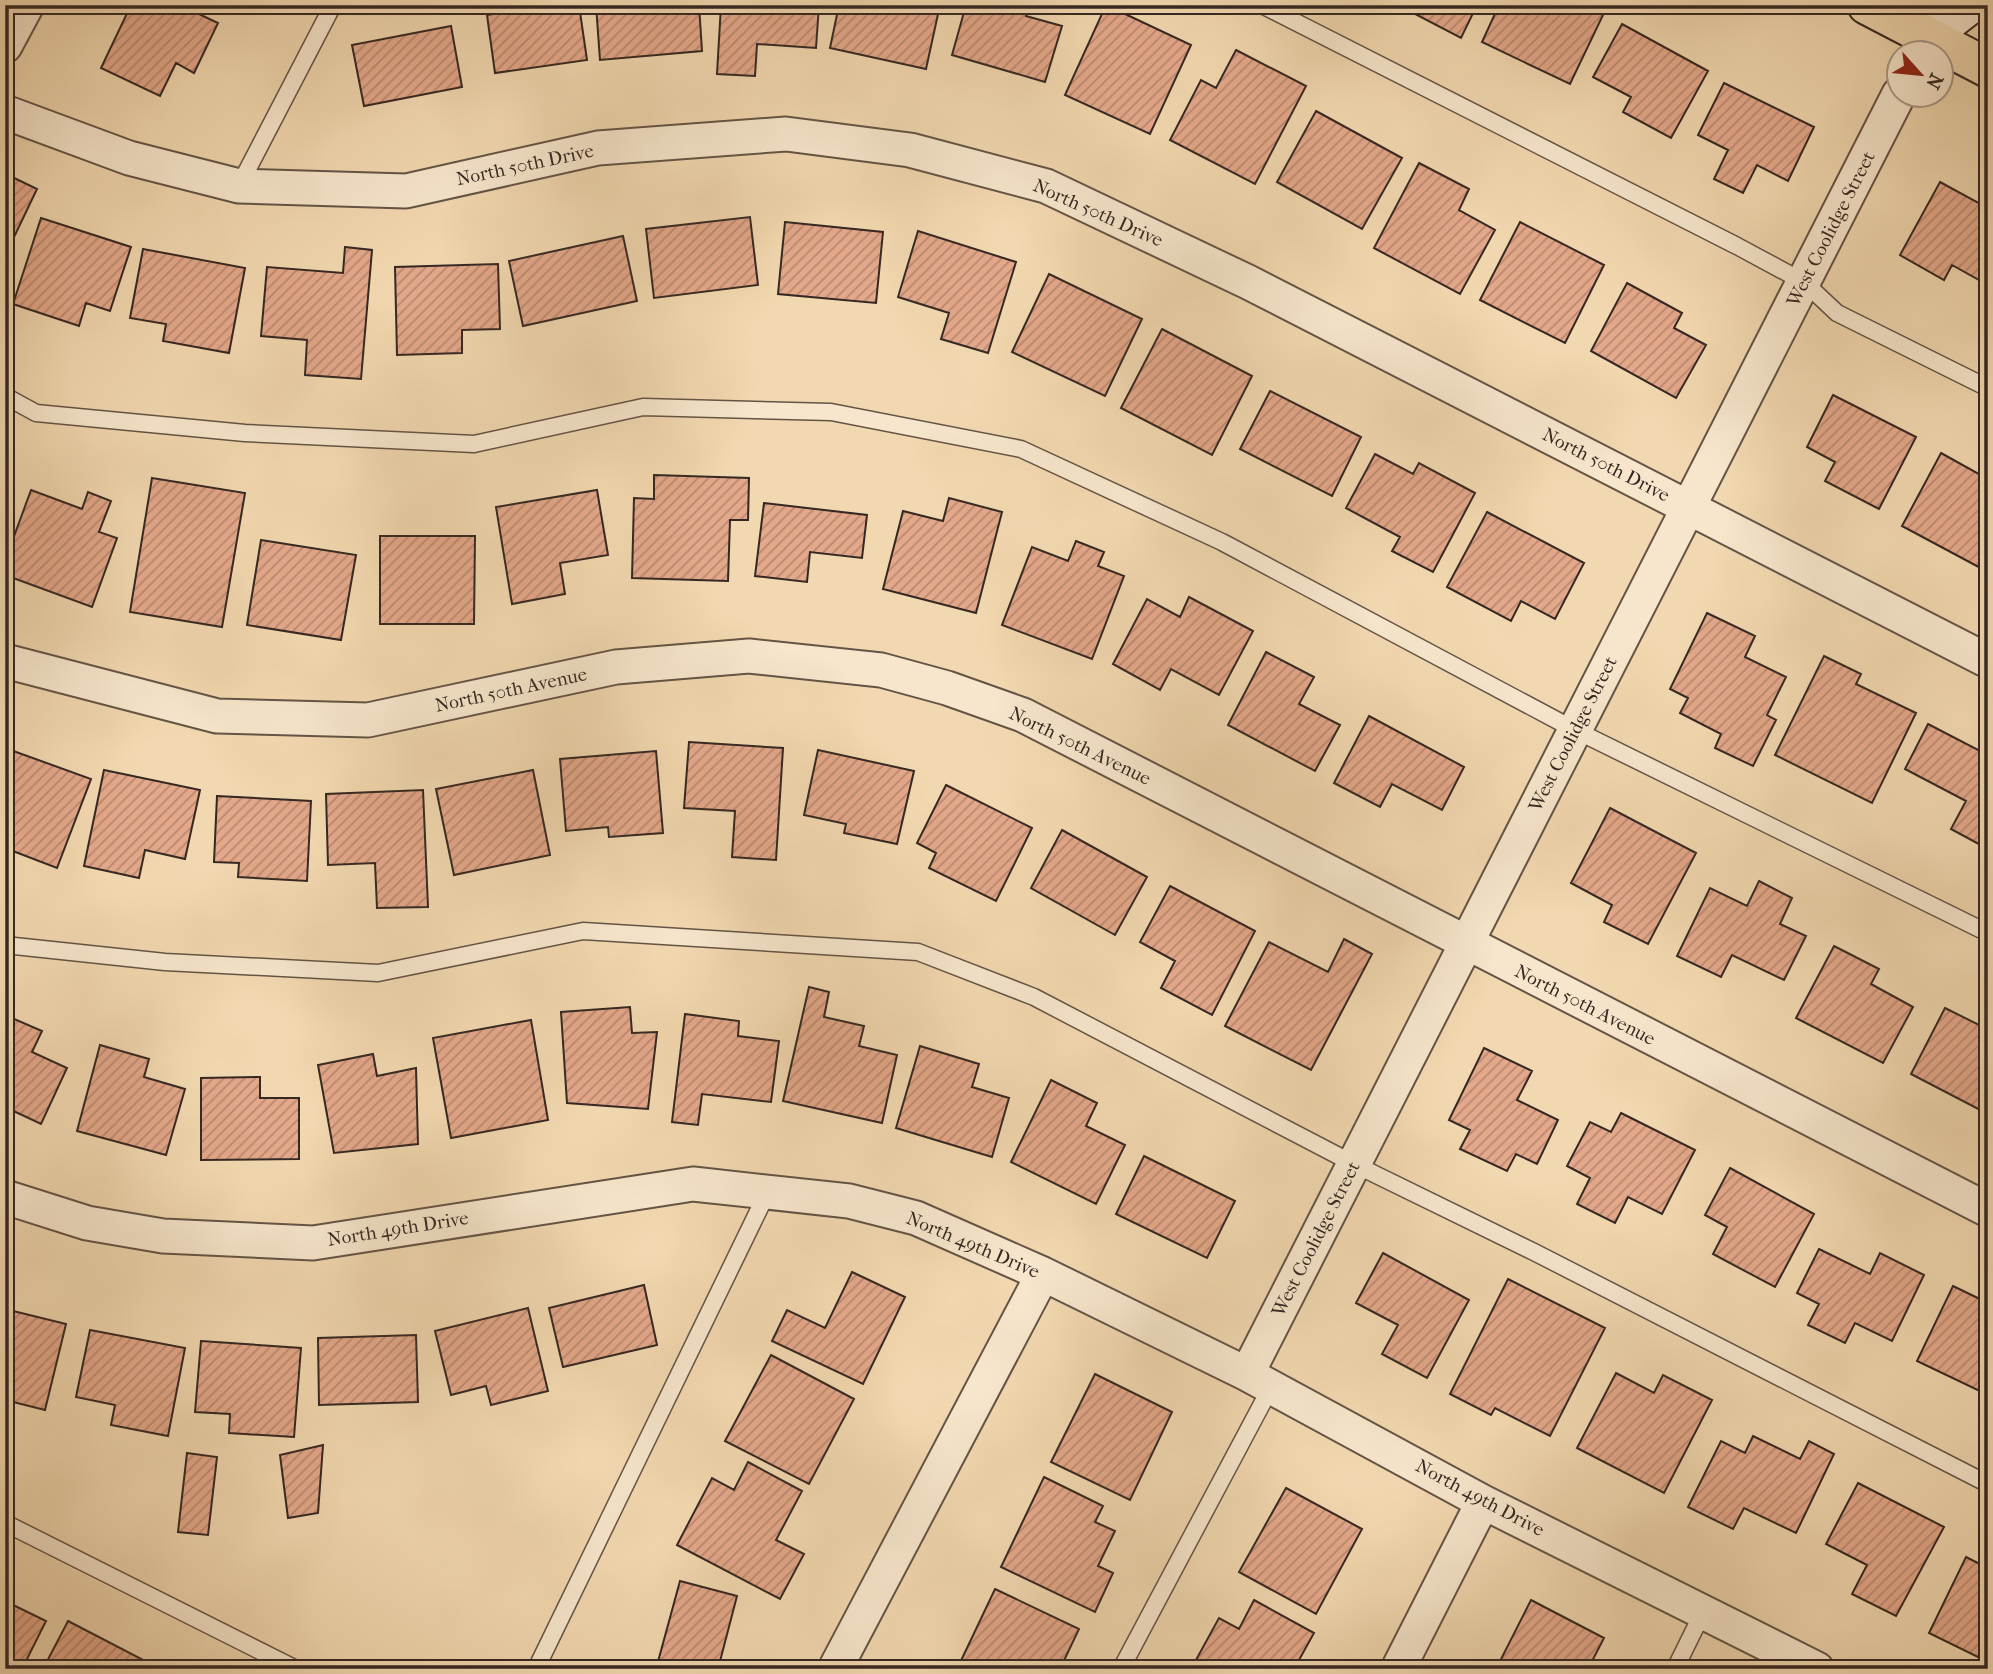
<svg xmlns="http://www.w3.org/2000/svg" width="1993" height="1674" font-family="'IM FELL French Canon',serif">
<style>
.building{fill:url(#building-hatch);stroke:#352823;stroke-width:2}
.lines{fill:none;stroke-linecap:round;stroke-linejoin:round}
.lane-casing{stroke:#645446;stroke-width:19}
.street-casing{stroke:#645446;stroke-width:37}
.secondary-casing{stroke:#352823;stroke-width:42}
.primary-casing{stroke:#352823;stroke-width:42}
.lane{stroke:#f7e6cc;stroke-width:16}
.street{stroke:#f7e6cc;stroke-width:33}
.secondary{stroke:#f7e6cc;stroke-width:38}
.primary{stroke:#f2d8b0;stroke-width:38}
.labels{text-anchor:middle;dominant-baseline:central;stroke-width:5;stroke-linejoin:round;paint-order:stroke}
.street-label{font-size:19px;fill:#352823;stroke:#f7e6cc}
</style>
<defs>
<pattern id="building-hatch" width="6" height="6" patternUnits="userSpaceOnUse" patternTransform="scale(1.75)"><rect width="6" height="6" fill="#e4a88a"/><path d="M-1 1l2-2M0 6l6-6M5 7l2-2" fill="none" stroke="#ba8970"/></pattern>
</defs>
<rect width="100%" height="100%" fill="#f2d8b0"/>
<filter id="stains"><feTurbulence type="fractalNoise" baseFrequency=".00286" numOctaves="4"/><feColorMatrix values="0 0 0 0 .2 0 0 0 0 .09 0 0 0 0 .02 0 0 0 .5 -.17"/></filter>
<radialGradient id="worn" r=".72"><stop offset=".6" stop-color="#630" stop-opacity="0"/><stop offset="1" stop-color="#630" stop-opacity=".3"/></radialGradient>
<path class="building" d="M131,5H180L218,23L194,73L176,63L160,96L101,68Z
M552,5H579L587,60L495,73L487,15Z
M596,5H699L702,51L600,60Z
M721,5H819L816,48L757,44L755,76L717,74Z
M839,5H940L926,69L830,48Z
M966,5H1029L1026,16L1062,26L1045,82L952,55Z
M1106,5L1191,45L1150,134L1065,95Z
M1398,5H1477L1461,38Z
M1499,5H1583L1603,15L1570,84L1482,42Z
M1622,24L1708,71L1671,138L1623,112L1631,97L1593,77Z
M451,26L462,87L364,106L352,45Z
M1236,50L1306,86L1255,184L1170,140L1201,80L1216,88Z
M1724,83L1814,127L1788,181L1757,165L1743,193L1714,179L1728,150L1698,135Z
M1316,111L1402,158L1362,229L1277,182Z
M1419,163L1469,189L1459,210L1495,230L1460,294L1374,248Z
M6,174L37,189L5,256V177Z
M1940,182L1988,208V285L1952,265L1944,280L1900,255Z
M750,217L758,285L654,298L646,229Z
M41,218L131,247L110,311L86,303L79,326L13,304Z
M785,222L883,232L876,303L778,294Z
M1520,222L1604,265L1565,343L1480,300Z
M918,231L1016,262L988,353L941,339L949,313L898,297Z
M623,236L637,301L523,326L509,261Z
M345,247L372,250L361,379L305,375L307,340L261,336L267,267L343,273Z
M143,249L245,268L229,353L163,341L166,324L130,318Z
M498,264L500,329L462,330V353L397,355L395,267Z
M1049,274L1142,319L1105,396L1012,352Z
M1627,283L1682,313L1674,328L1706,345L1676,398L1591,351Z
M1162,329L1252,376L1212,455L1121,408Z
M1270,391L1361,437L1332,496L1240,449Z
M1833,395L1916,437L1879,509L1825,481L1835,462L1807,447Z
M1941,453L1988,479V572L1902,526Z
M1375,454L1413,474L1419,463L1475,493L1433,572L1392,551L1400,537L1346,508Z
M5,460L12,463L5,476Z
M654,475L749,478L748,520H730L728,581L632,578L634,498L654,499Z
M152,478L245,493L222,627L130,612Z
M31,490L82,509L88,492L111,501L99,532L117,538L92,607L5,575V561Z
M597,490L608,555L560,563L565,594L512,604L496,507Z
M949,498L1002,512L976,613L883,589L903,511L943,521Z
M764,503L867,515L862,558L810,552L807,582L755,576Z
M1487,512L1584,563L1555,619L1521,601L1511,621L1447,587Z
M380,536H475L474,624H380Z
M261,540L356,555L341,640L247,625Z
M1076,541L1104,552L1098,566L1124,576L1092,659L1002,625L1032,547L1068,561Z
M1189,597L1253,631L1219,695L1171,669L1160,690L1113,664L1147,599L1180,617Z
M1707,613L1755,636L1745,657L1786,677L1767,715L1776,720L1753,766L1715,748L1721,734L1680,713L1688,698L1670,689Z
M1266,652L1314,677L1299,704L1340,725L1315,771L1228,725Z
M1824,656L1861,674L1856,684L1916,713L1872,803L1775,755Z
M1369,716L1464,767L1442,810L1392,784L1380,807L1334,783Z
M1928,724L1988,755V849L1951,829L1966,801L1905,769Z
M689,742L783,748L776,860L732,857L735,811L684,808Z
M5,748L91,779L57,868L5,848Z
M818,750L914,771L897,844L844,833L846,824L804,815Z
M656,751L663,833L609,837L608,827L566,831L560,759Z
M104,770L200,790L185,859L145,850L139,878L84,866Z
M533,770L550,855L454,875L436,789Z
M946,785L1032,828L996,901L929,868L936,853L917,843Z
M423,790L428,907L377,908L375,863L328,865L326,794Z
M217,796L311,801L307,881L238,877L239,863L214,862Z
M1610,808L1696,853L1648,944L1604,922L1612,905L1571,883Z
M1062,830L1147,877L1115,935L1031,888Z
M1759,881L1792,898L1780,924L1806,936L1784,980L1732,955L1721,977L1677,956L1710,888L1747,906Z
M1170,886L1255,931L1212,1015L1161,988L1175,961L1140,942Z
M1344,939L1372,954L1311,1070L1225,1026L1269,942L1328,972Z
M1834,946L1879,969L1871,984L1913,1007L1883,1063L1796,1018Z
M809,987L829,992L824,1017L864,1026L859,1046L897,1055L882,1123L783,1101Z
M630,1007L632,1033L657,1032L648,1109L567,1103L561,1012Z
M1945,1008L1981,1026L1988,1012V1114L1911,1074Z
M685,1014L739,1021L738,1036L779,1041L771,1102L702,1094L698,1125L672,1122Z
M5,1015L42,1031L32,1052L67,1068L41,1124L5,1107Z
M531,1020L548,1120L451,1138L433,1038Z
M100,1045L149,1059L144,1077L185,1089L166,1155L77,1131Z
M920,1046L979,1064L972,1087L1009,1098L992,1157L896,1128Z
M1484,1048L1532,1071L1517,1100L1558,1120L1537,1164L1516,1154L1507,1171L1460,1149L1470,1130L1449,1120Z
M373,1054L377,1076L416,1068L418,1144L334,1153L318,1065Z
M260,1077V1098H299V1159L201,1160V1078Z
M1051,1080L1097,1103L1086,1126L1125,1145L1096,1204L1011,1162Z
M1621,1113L1695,1150L1662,1214L1628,1197L1615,1223L1577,1204L1590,1178L1567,1166L1590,1122L1611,1132Z
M1144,1156L1235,1201L1207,1258L1116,1214Z
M1730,1168L1814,1214L1775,1287L1713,1254L1727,1227L1705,1215Z
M1819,1249L1870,1274L1880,1253L1924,1275L1892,1341L1855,1323L1845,1343L1808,1325L1819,1304L1797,1293Z
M1383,1253L1469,1300L1427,1378L1382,1354L1398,1325L1356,1303Z
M852,1272L905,1297L863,1384L772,1341L787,1310L825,1328Z
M1508,1279L1605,1328L1550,1436L1495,1408L1491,1415L1450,1394Z
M644,1285L657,1345L563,1367L549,1308Z
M1953,1286L1988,1303V1395L1917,1361Z
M528,1308L548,1391L491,1405L486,1386L451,1395L435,1331Z
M5,1309L66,1324L45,1410L5,1400Z
M90,1330L185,1348L168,1436L111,1425L115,1405L76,1397Z
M416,1335L418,1402L319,1405L318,1338Z
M201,1341L301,1348L294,1437L229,1433L230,1414L195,1412Z
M771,1355L854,1399L809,1484L725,1441Z
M1616,1373L1654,1393L1663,1375L1712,1400L1664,1493L1577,1448Z
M1095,1374L1172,1412L1130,1500L1051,1462Z
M1753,1436L1800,1459L1809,1441L1834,1454L1796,1533L1744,1508L1733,1529L1688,1507L1721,1441L1745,1453Z
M323,1445L318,1513L288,1518L280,1455Z
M187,1453L217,1457L208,1535L178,1532Z
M748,1462L802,1491L776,1540L804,1554L780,1599L677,1545L712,1478L734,1490Z
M1044,1477L1103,1506L1095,1522L1115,1531L1098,1566L1113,1573L1095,1612L1001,1567Z
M1858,1483L1944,1527L1896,1616L1852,1594L1867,1565L1826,1544Z
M1286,1488L1362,1529L1316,1614L1239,1572Z
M1966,1557L1988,1568V1662L1929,1633Z
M680,1581L737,1596L718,1669H656Z
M995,1589L1079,1629L1060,1669H957Z
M1254,1600L1314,1633L1294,1669H1191L1219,1618L1239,1629Z
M1531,1600L1604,1638L1588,1669H1496Z
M5,1601L46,1621L22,1669H5Z
M68,1621L155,1666L153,1669H43Z"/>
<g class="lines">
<defs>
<path id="lane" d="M1262,5L1737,246L1804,282L1837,313L1988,388
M239,186L333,5
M5,396L36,413L245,433L474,444L643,407L831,412L1021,449L1222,542L1575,730L1988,933
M5,945L165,962L378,973L583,931L918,952L1034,997L1354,1164L1534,1252L1988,1484
M5,1523L296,1669
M536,1669L767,1193
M1121,1669L1271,1387
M1675,1669L1703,1612"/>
<path id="street" d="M5,46L27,5
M5,112L129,158L239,186L406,191L598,148L786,134L910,150L1046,186L1248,282L1988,661
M5,661L217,716L368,720L616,667L749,656L881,670L947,688L1023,715L1988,1210
M5,1197L87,1223L163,1236L313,1243L693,1184L849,1201L916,1218L1043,1274L1247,1374L1483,1502L1817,1669
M1247,1374L1899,94
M836,1667L1043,1274
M1398,1669L1483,1502"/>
<path id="secondary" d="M1928,37L1969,5"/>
<path id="primary" d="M1867,5L1988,68"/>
</defs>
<use href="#lane" class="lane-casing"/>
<use href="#street" class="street-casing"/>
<use href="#secondary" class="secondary-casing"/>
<use href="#primary" class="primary-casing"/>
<use href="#lane" class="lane"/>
<use href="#street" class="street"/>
<use href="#secondary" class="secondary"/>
<use href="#primary" class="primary"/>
</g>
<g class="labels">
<g class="street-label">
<text transform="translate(525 165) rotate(-12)">North 50th Drive</text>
<text transform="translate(1098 213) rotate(24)">North 50th Drive</text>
<text transform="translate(1831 229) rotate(-63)">West Coolidge Street</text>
<text transform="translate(1606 465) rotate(27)">North 50th Drive</text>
<text transform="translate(511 690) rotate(-12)">North 50th Avenue</text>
<text transform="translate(1573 734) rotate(-63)">West Coolidge Street</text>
<text transform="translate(1080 746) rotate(26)">North 50th Avenue</text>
<text transform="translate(1585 1005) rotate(27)">North 50th Avenue</text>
<text transform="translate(398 1229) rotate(-9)">North 49th Drive</text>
<text transform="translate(1316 1239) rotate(-63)">West Coolidge Street</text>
<text transform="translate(973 1245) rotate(23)">North 49th Drive</text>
<text transform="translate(1480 1498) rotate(28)">North 49th Drive</text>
</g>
</g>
<rect width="1993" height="1674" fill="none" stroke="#f2d8b0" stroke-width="28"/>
<rect x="7" y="7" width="1979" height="1660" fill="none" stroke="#352823" stroke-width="3.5"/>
<rect x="14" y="14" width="1965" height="1646" fill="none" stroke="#352823" stroke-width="2"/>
<g transform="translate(1920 74) rotate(117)"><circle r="33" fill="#f7e6cc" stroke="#a99a88" stroke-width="2"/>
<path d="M0-5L12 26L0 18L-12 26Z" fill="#8f2418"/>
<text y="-10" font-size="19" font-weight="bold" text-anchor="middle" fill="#352823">N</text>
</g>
<rect width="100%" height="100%" filter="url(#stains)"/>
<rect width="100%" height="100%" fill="url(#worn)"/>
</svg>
